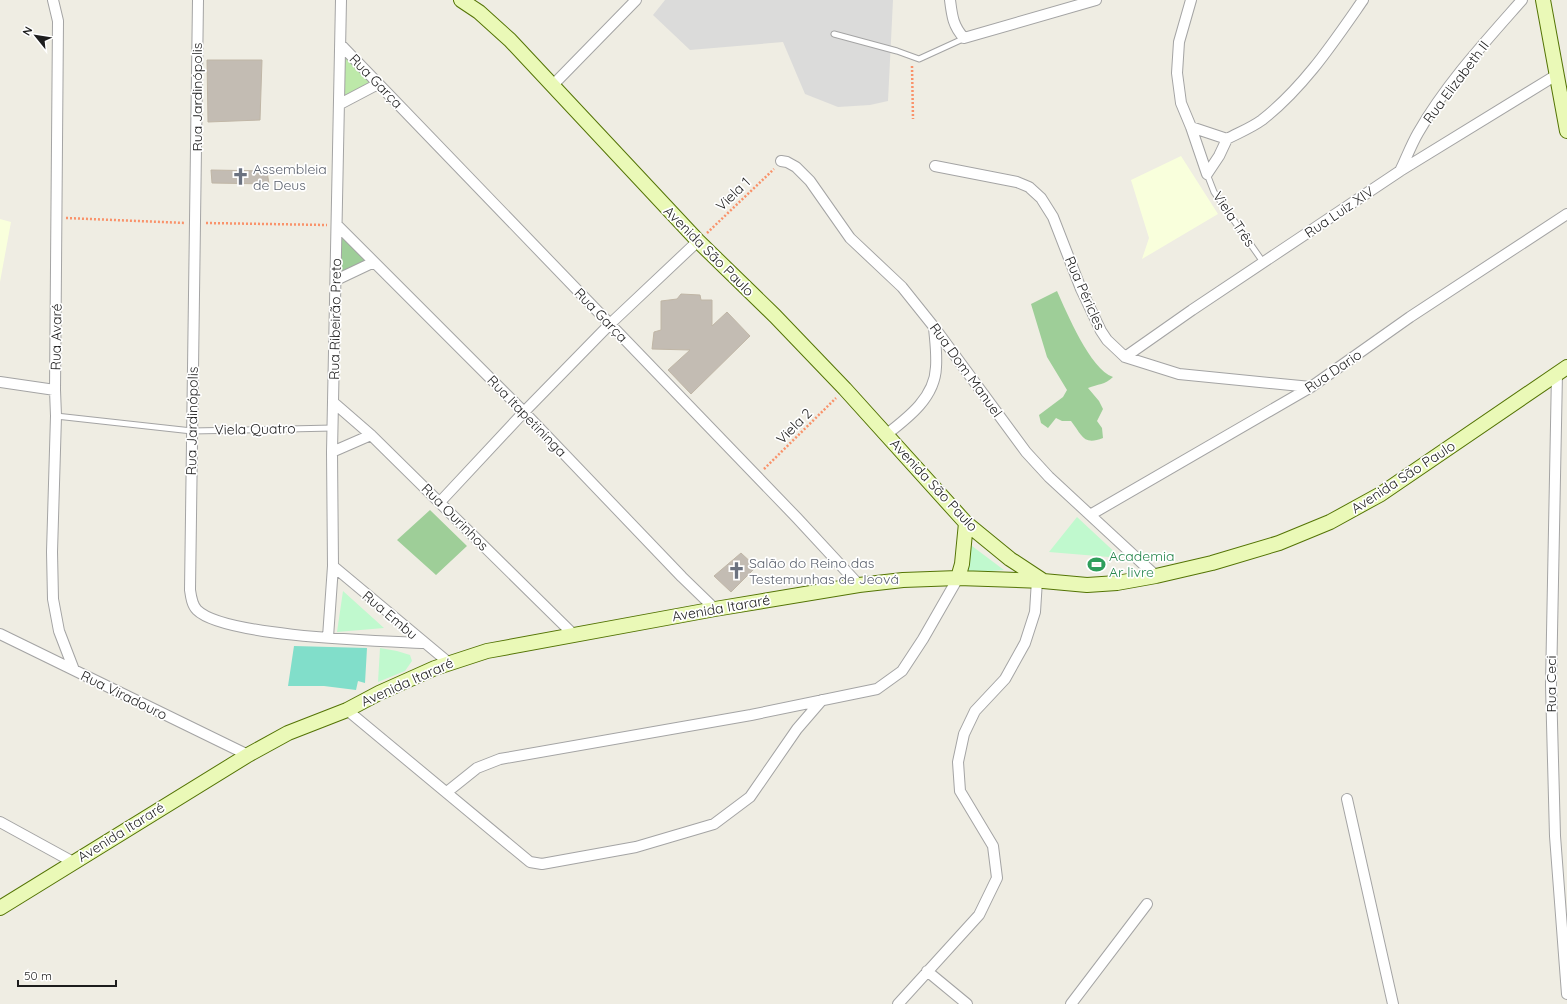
<svg xmlns="http://www.w3.org/2000/svg" width="1567" height="1004" font-family="Quicksand,sans-serif">
<style>
.residential{fill:#dbdbda}
.education{fill:#f9ffdc}
.grass{fill:#bde9a9}
.forest{fill:#9ece98}
.park{fill:#c0f9ce}
.pitch{fill:#81deca}
.building{fill:#c3bcb3;stroke:#c0b6a6}
.lines{fill:none;stroke-linecap:round;stroke-linejoin:round}
.lane-casing{stroke:#a4a4a4;stroke-width:7}
.street-casing{stroke:#a4a4a4;stroke-width:12}
.secondary-casing{stroke:#547405;stroke-width:16}
.path{stroke:#f9926a;stroke-width:2.5;stroke-dasharray:2 2;stroke-linecap:butt}
.lane{stroke:#fff;stroke-width:5}
.street{stroke:#fff;stroke-width:10}
.secondary{stroke:#eaf9b7;stroke-width:14}
.labels{text-anchor:middle;dominant-baseline:central;stroke-width:3.5;stroke-linejoin:round;paint-order:stroke}
.street-label{font-size:14px;fill:#1d1d1d;stroke:#fff}
.worship-label{font-size:14px;fill:#5b616d;stroke:#fff;text-anchor:start}
.leisure-label{font-size:14px;fill:#27864d;stroke:#fff;text-anchor:start}
</style>
<rect width="100%" height="100%" fill="#efede3"/>
<path class="residential" d="M665,0H893L888,101L870,105L838,107L805,94L783,42L690,50L653,15Z"/>
<path class="education" d="M1181,156L1218,214L1142,259L1149,238L1131,180Z
M0,219L11,222L0,282Z"/>
<path class="grass" d="M345,55L376,84L341,101Z"/>
<path class="forest" d="M340,232L371,261L338,276Z
M1057,291C1067,313 1090,369 1113,377C1105,385 1098,384 1088,388L1099,401L1103,409L1097,421L1102,428L1103,438C1083,446 1082,435 1071,421H1062L1056,418L1048,428L1041,423L1039,415L1063,397L1067,390L1047,357L1031,304Z
M430,510L467,546L436,575L397,540Z"/>
<path class="park" d="M1077,517L1121,558L1049,552Z
M968,543L1004,570L967,573Z
M343,591L384,628L337,632Z
M380,648L397,651L410,655L412,661L405,671L378,682Z"/>
<path class="pitch" d="M294,646L367,648L365,683L358,681L356,690L324,686H288Z"/>
<path class="building" d="M207,60H262L260,120L208,122Z
M211,170L267,171L269,184L212,183Z
M681,294L700,295L701,300H712V326L727,312L750,336L691,394L668,370L690,350L652,349L654,332L661,330V301L677,299Z
M741,553L756,567L731,592L714,576Z"/>
<g class="lines">
<defs>
<path id="lane" d="M834,34L897,51L919,59L965,38
M1207,174L1214,192L1263,262
M56,416L192,431L333,428"/>
<path id="street" d="M53,0L58,21L55,390L56,416L52,552L53,599L59,631L74,670
M198,0L190,590C191,597 192,605 197,610C224,637 381,641 424,643
M950,0C952,16 953,26 964,38L1096,0
M1191,0L1179,42L1177,73L1181,103L1191,127L1207,174
M341,45L797,518L859,585
M552,86L636,0
M340,104L378,84
M1191,127L1227,139C1238,133 1251,128 1262,120C1304,87 1333,43 1363,0
M781,161L787,162L796,167L810,181L850,238L902,287L934,327L1026,452L1049,477L1156,576
M935,166L1017,182L1029,187L1041,198L1053,217L1081,289L1101,331L1107,340L1125,357L1179,374L1311,387
M1400,171C1406,159 1411,145 1418,133C1446,84 1485,42 1522,0
M1207,174L1219,156L1227,139
M337,225L524,412L682,577L715,609
M336,280L374,262
M1125,357L1192,310L1400,171L1558,74
M1557,373L1551,685L1555,836L1567,994
M0,382L55,390
M333,402L371,435L574,635
M887,434C909,417 935,397 936,367C937,353 935,340 934,327
M332,452L371,435
M440,502L524,412L610,324L698,241
M1090,515L1311,387L1410,317L1567,214
M333,566L448,662
M0,634L248,755
M328,637L333,566L332,452L341,0
M347,710L530,862L542,864L636,847L714,824L750,797L797,729L822,700
M447,792L477,768L500,759L751,715L877,689L902,671L923,639L958,578
M1347,799L1393,1004
M0,822L73,862
M927,971L967,1004
M898,1004L979,915L997,878L993,846L960,791L958,762L964,734L975,711L1005,679L1025,643L1035,612L1037,580
M1071,1004L1147,904"/>
<path id="secondary" d="M461,0L479,12L510,40L698,241L775,316L845,389L966,523L1010,559L1042,580
M1543,0L1567,131
M958,578L962,564L966,523
M0,908L248,755L288,733L347,710L379,693L435,668L487,651L715,609L859,585L903,580L958,578L1043,581L1087,585L1117,583L1156,576L1212,563L1279,543L1330,522L1381,494L1567,367"/>
</defs>
<use href="#lane" class="lane-casing"/>
<use href="#street" class="street-casing"/>
<use href="#secondary" class="secondary-casing"/>
<path class="path" d="M912,66L913,119
M66,218L185,223
M206,223L327,225
M707,233L774,169
M764,469L836,398"/>
<use href="#lane" class="lane"/>
<use href="#street" class="street"/>
<use href="#secondary" class="secondary"/>
</g>
<defs>
<symbol id="church-bare" viewBox="-9 -9 18 18"><path d="M-1.2-6h2.4v3.5h3.3v2.4h-3.3V6h-2.4V-.1h-3.3v-2.4h3.3Z" fill="#6b7280" stroke="#fff" stroke-width="2.5" paint-order="stroke"/></symbol>
<symbol id="stadium-bare" viewBox="-9 -9 18 18"><path d="M0-5a6.5 5 0 1 0 0 10a6.5 5 0 1 0 0-10ZM-3.5-1.8h7v3.6h-7Z" fill="#2e9e5b" stroke="#fff" stroke-width="2.5" paint-order="stroke"/></symbol>
</defs>
<g fill-rule="evenodd">
<use href="#church-bare" x="228" y="164" width="25" height="25"/>
<use href="#stadium-bare" x="1084" y="552" width="25" height="25"/>
<use href="#church-bare" x="724" y="558" width="25" height="25"/>
</g>
<g class="labels">
<g class="street-label">
<text transform="translate(376 81) rotate(46)">Rua Garça</text>
<text transform="translate(1456 82) rotate(-53)">Rua Elizabeth II</text>
<text transform="translate(197 97) rotate(-90)">Rua Jardinópolis</text>
<text transform="translate(733 194) rotate(-44)">Viela 1</text>
<text transform="translate(1339 212) rotate(-34)">Rua Luiz XIV</text>
<text transform="translate(1234 219) rotate(56)">Viela Três</text>
<text transform="translate(709 251) rotate(45)">Avenida São Paulo</text>
<text transform="translate(1085 293) rotate(66)">Rua Péricles</text>
<text transform="translate(601 315) rotate(46)">Rua Garça</text>
<text transform="translate(335 319) rotate(-89)">Rua Ribeirão Preto</text>
<text transform="translate(56 337) rotate(-89)">Rua Avaré</text>
<text transform="translate(966 370) rotate(54)">Rua Dom Manuel</text>
<text transform="translate(1333 371) rotate(-34)">Rua Dario</text>
<text transform="translate(527 416) rotate(46)">Rua Itapetininga</text>
<text transform="translate(192 421) rotate(-89)">Rua Jardinópolis</text>
<text transform="translate(794 426) rotate(-45)">Viela 2</text>
<text transform="translate(255 429) rotate(-1)">Viela Quatro</text>
<text transform="translate(1403 477) rotate(-33)">Avenida São Paulo</text>
<text transform="translate(934 485) rotate(47)">Avenida São Paulo</text>
<text transform="translate(455 517) rotate(45)">Rua Ourinhos</text>
<text transform="translate(721 608) rotate(-10)">Avenida Itararé</text>
<text transform="translate(390 615) rotate(40)">Rua Embu</text>
<text transform="translate(407 682) rotate(-24)">Avenida Itararé</text>
<text transform="translate(1551 684) rotate(-90)">Rua Ceci</text>
<text transform="translate(124 695) rotate(26)">Rua Viradouro</text>
<text transform="translate(121 832) rotate(-32)">Avenida Itararé</text>
</g>
<g class="worship-label">
<text x="253" y="169">Assembleia<tspan x="253" dy="16">de Deus</tspan></text>
<text x="749" y="563">Salão do Reino das<tspan x="749" dy="16">Testemunhas de Jeová</tspan></text>
</g>
<g class="leisure-label">
<text x="1109" y="556">Academia<tspan x="1109" dy="16">Ar livre</tspan></text>
</g>
</g>
<g transform="translate(36 36) rotate(300)" stroke="#ffffff" stroke-width="3" paint-order="stroke">
<path d="M0-3L7 15L0 10L-7 15Z" fill="#1d1d1d"/>
<text y="-6" font-size="11" font-weight="bold" text-anchor="middle" fill="#1d1d1d">N</text>
</g>
<path d="M18 980v6h98v-6" fill="none" stroke="#1d1d1d" stroke-width="2"/>
<text x="24" y="980" font-size="12" fill="#1d1d1d" stroke="#ffffff" stroke-width="3" paint-order="stroke">50 m</text>
</svg>
